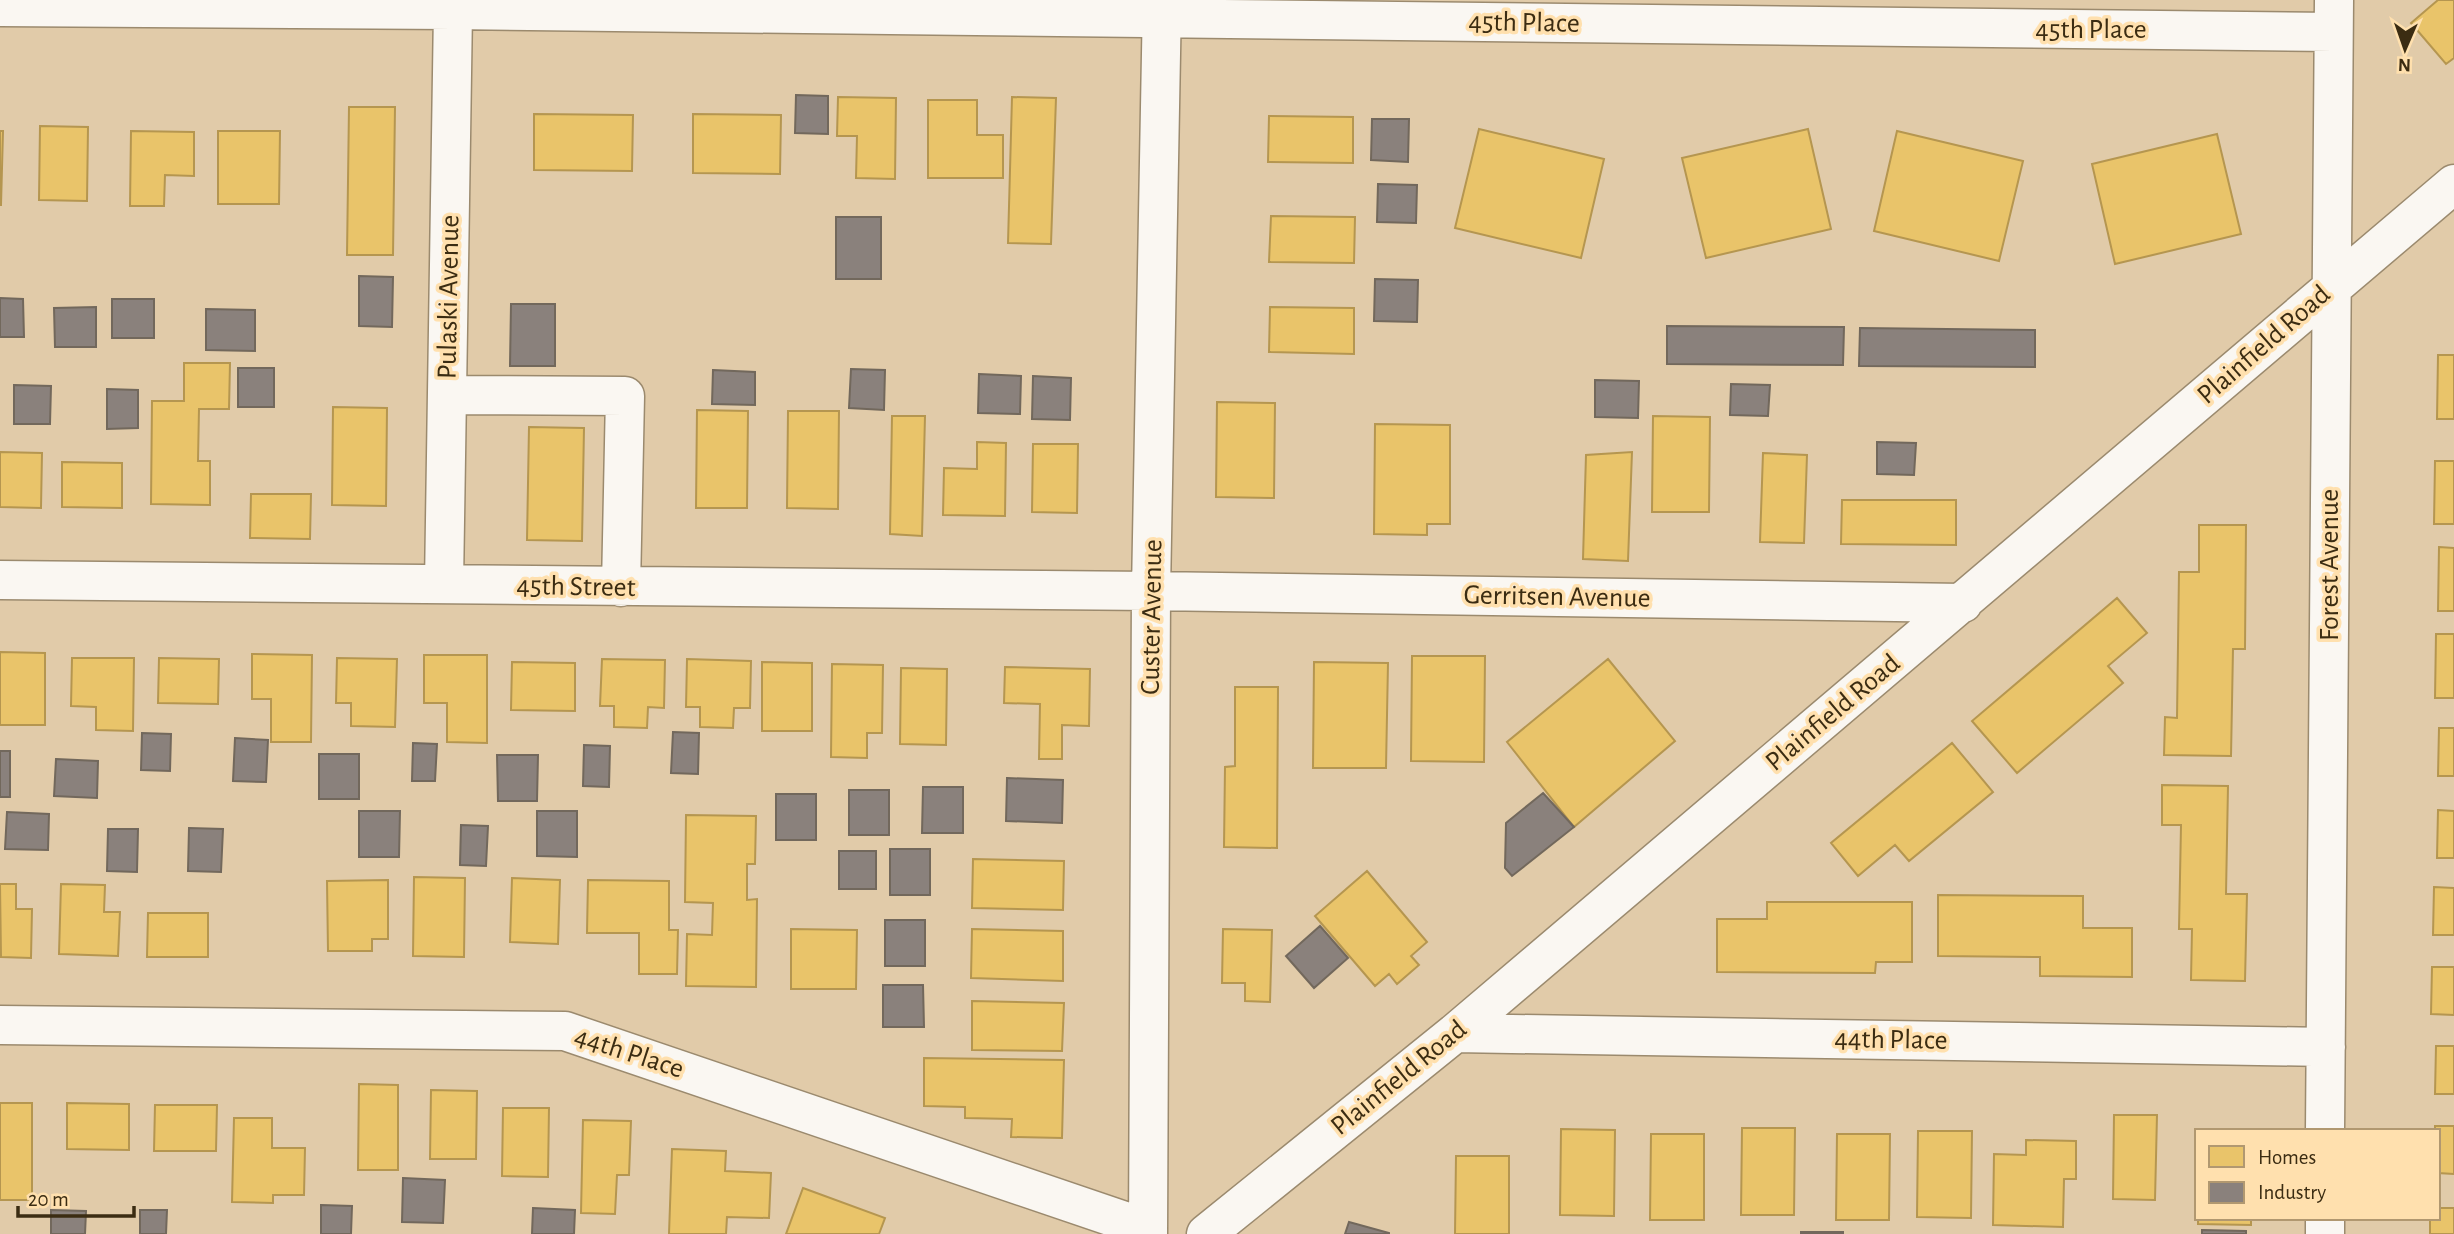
<svg xmlns="http://www.w3.org/2000/svg" width="2454" height="1234" font-family="'Alegreya Sans',sans-serif">
<style>
.homes{fill:#e9c46a;stroke:#b59650;stroke-width:2}
.industry{fill:#8a817c;stroke:#72685c;stroke-width:2}
.lines{fill:none;stroke-linecap:round;stroke-linejoin:round}
.minor-casing{stroke:#9b8a6e;stroke-width:41}
.minor{stroke:#faf7f2;stroke-width:38}
.labels{text-anchor:middle;dominant-baseline:central;stroke-width:7;stroke-linejoin:round;paint-order:stroke}
.street-label{font-size:28px;fill:#3b2c12;stroke:#ffe0ae}
</style>
<rect width="100%" height="100%" fill="#e1cba9"/>
<path class="homes" d="M2438,0H2454V58L2446,64L2411,23Z
M838,97L896,98L895,179L856,178L857,136H837Z
M1012,97L1056,98L1051,244L1008,243Z
M928,100H977V135H1003V178H928Z
M349,107H395L393,255H347Z
M534,114L633,115L632,171L534,170Z
M693,114L781,115L780,174L693,173Z
M1269,116L1353,117V163L1268,162Z
M40,126L88,127L87,201L39,200Z
M1479,129L1604,159L1581,258L1455,228Z
M1808,129L1831,229L1706,258L1682,158Z
M0,131H3L1,205H0Z
M131,131L194,132V176L165,175L164,206H130Z
M218,131H280L279,204H218Z
M1897,131L2023,161L1999,261L1874,231Z
M2217,134L2241,234L2115,264L2092,164Z
M1271,216L1355,217L1354,263L1269,262Z
M1270,307L1354,308V354L1269,352Z
M2438,355H2454V419H2437Z
M184,363H230L229,409H199L198,461H210V505L151,504L152,401H184Z
M1217,402L1275,403L1274,498L1216,497Z
M333,407L387,408L386,506L332,505Z
M697,410L748,411L747,508H696Z
M788,411H839L838,509L787,508Z
M892,416H925L922,536L890,534Z
M1653,416L1710,417L1709,512H1652Z
M1375,424L1450,425V524H1427V535L1374,534Z
M529,427L584,428L582,541L527,540Z
M977,442L1006,443L1005,516L943,515L944,468L977,469Z
M1033,444H1078L1077,513L1032,512Z
M0,452L42,453L41,508L0,507Z
M1632,452L1628,561L1583,559L1586,455Z
M1763,453L1807,455L1804,543L1760,542Z
M2435,461H2454V524H2434Z
M62,462L122,463V508L62,507Z
M251,494H311L310,539L250,538Z
M1842,500H1956V545L1841,544Z
M2199,525H2246L2245,649H2233L2231,756L2164,755L2165,717L2177,718L2179,572H2199Z
M2439,547L2454,548V611H2438Z
M2117,598L2147,633L2108,666L2123,683L2017,773L1972,721Z
M2436,634H2454V698H2435Z
M0,652L45,653V725H0Z
M252,654L312,655L311,742H271V699H252Z
M424,655H487V743L447,742V703H424Z
M1412,656H1485L1484,762L1411,761Z
M72,658H134L133,731L96,730V707L71,706Z
M159,658L219,659L218,704L158,703Z
M337,658L397,659L395,727L351,726V703H336Z
M602,659L665,660L664,708L648,707L647,728L614,727V706H600Z
M687,659L751,661L750,708H734L733,728L700,727V707H686Z
M1608,659L1675,741L1574,827L1507,742Z
M512,662L575,663V711L511,710Z
M762,662L812,663V731H762Z
M1314,662L1388,663L1386,768H1313Z
M832,664L883,665L882,733H867V758L831,757Z
M1005,667L1090,669L1089,726L1062,725V759H1039L1040,704L1004,703Z
M901,668L947,669L946,745L900,744Z
M1235,687H1278L1277,848L1224,847L1225,767L1235,766Z
M2439,728H2454V776H2438Z
M1952,743L1993,792L1909,861L1895,845L1858,876L1831,843Z
M2162,785L2228,786L2226,894H2247L2245,981L2191,980L2192,929H2179L2181,825H2162Z
M2438,810L2454,811V858H2437Z
M686,815L756,816L755,864H747V900L757,899L756,987L686,986L687,934L712,935L713,903L685,902Z
M973,859L1064,861L1063,910L972,908Z
M1367,871L1427,942L1411,956L1419,965L1397,984L1389,974L1375,986L1315,916Z
M414,877L465,878L464,957L413,956Z
M512,878L560,880L558,944L510,942Z
M388,880V939H372V951H328L327,881Z
M588,880L669,881V930H678L677,974H639V933H587Z
M0,884H16V909H32L31,958L1,957Z
M61,884L105,885L104,912H120L118,956L59,954Z
M2434,887L2454,888V935H2433Z
M1938,895L2083,896V928H2132V977L2040,976V957L1938,956Z
M1767,902H1912V962H1876L1875,973L1717,972V919H1767Z
M148,913H208V957H147Z
M791,929L857,930L856,989H791Z
M972,929L1063,931V981L971,978Z
M1223,929L1272,930L1270,1002L1245,1001V983H1222Z
M2432,967H2454V1015L2431,1014Z
M972,1001L1064,1003L1062,1051L972,1050Z
M2436,1046H2454V1094H2435Z
M924,1058L1064,1060L1062,1138L1011,1137L1012,1119L965,1118V1107L924,1106Z
M359,1084L398,1085V1170H358Z
M431,1090L477,1091L476,1159H430Z
M0,1103H32V1200H0Z
M67,1103L129,1104V1150L67,1149Z
M155,1105H217L216,1151H154Z
M503,1108H549L548,1177L502,1176Z
M2114,1115H2157L2155,1200L2113,1199Z
M234,1118H272V1148H305L304,1195H273V1203L232,1202Z
M583,1120L631,1121L629,1175H617L615,1214L581,1213Z
M2435,1126H2454V1174L2438,1173V1131H2435Z
M1742,1128H1795L1794,1215H1741Z
M1561,1129L1615,1130L1614,1216L1560,1215Z
M1918,1131H1972L1971,1218L1917,1217Z
M1651,1134H1704V1220H1650Z
M1837,1134H1890L1889,1220H1836Z
M2026,1140L2076,1141V1179H2064L2063,1227L1993,1225L1994,1154L2026,1155Z
M672,1149L726,1151L725,1171L771,1173L769,1218L727,1217L726,1234H669Z
M1456,1156H1509V1234H1455Z
M803,1188L885,1218L879,1234H786Z
M2438,1208H2454V1234H2430V1218H2438Z
M2198,1218H2251V1225L2198,1224Z"/>
<path class="industry" d="M796,95L828,96V134L795,133Z
M1372,119H1409L1408,162L1371,160Z
M1378,184L1417,185L1416,223L1377,222Z
M836,217H881V279H836Z
M359,276L393,277L392,327L359,326Z
M1375,279L1418,280L1417,322L1374,321Z
M0,298L23,299L24,337H0Z
M112,299H154V338H112Z
M511,304H555V366H510Z
M96,307V347H55L54,308Z
M206,309L255,310V351L206,350Z
M1667,326L1844,327L1843,365L1667,364Z
M1860,328L2035,330V367L1859,366Z
M238,368H274V407H238Z
M851,369L885,370L884,410L849,408Z
M713,370L755,372V405L712,404Z
M979,374L1021,376L1020,414L978,413Z
M1033,376L1071,378L1070,420L1032,419Z
M1595,380L1639,381L1638,418L1595,417Z
M1731,384L1770,385L1768,416L1730,415Z
M14,385L51,386L50,424H14Z
M107,389L138,390V428L107,429Z
M1877,442L1916,443L1914,475L1877,474Z
M673,732L699,733L698,774L671,773Z
M142,733L171,734L170,771L141,770Z
M235,738L268,740L266,782L233,781Z
M413,743L437,744L435,781H412Z
M584,745L610,746L609,787L583,786Z
M0,751H10V797H0Z
M319,754H359V799H319Z
M497,755H538L537,801H498Z
M56,759L98,761L97,798L54,796Z
M1007,778L1063,780L1062,823L1006,821Z
M923,787H963V833H922Z
M849,790H889V835H849Z
M1543,793L1574,827L1512,876L1505,868L1506,823Z
M776,794H816V840H776Z
M359,811H400L399,857H359Z
M537,811H577V857L537,856Z
M7,812L49,814L48,850L5,849Z
M461,825L488,826L486,866L460,865Z
M189,828L223,829L221,872L188,871Z
M108,829H138L137,872L107,871Z
M890,849H930V895H890Z
M839,851H876V889H839Z
M885,920H925V966H885Z
M1320,926L1348,958L1314,988L1286,956Z
M883,985H923L924,1027H883Z
M403,1178L445,1180L443,1223L402,1222Z
M321,1205L352,1206L351,1234H321Z
M533,1208L575,1210L574,1234H532Z
M51,1210L86,1211L85,1234H51Z
M140,1210H167L166,1234H140Z
M1349,1222L1389,1233V1234H1345Z
M2202,1230L2246,1231V1234H2202Z
M1801,1232H1843V1234H1801Z"/>
<g class="lines">
<defs>
<path id="minor" d="M0,7L453,10L2333,32
M447,395L625,396L621,587
M0,580L1151,591L1963,603
M444,584L453,10
M0,1025L565,1031L1148,1229
M1455,1033L2326,1047
M2325,1131L2334,0
M1148,1234L1151,591L1162,0
M1206,1234L1455,1033L2454,184
M2325,1234V1218"/>
</defs>
<use href="#minor" class="minor-casing"/>
<use href="#minor" class="minor"/>
</g>
<g class="labels">
<g class="street-label">
<text transform="translate(1524 23) rotate(1)">45th Place</text>
<text x="2091" y="30">45th Place</text>
<text transform="translate(449 297) rotate(-89)">Pulaski Avenue</text>
<text transform="translate(2264 345) rotate(-41)">Plainfield Road</text>
<text transform="translate(2330 565) rotate(-90)">Forest Avenue</text>
<text transform="translate(576 587) rotate(1)">45th Street</text>
<text transform="translate(1557 597) rotate(1)">Gerritsen Avenue</text>
<text transform="translate(1152 617) rotate(-89)">Custer Avenue</text>
<text transform="translate(1833 713) rotate(-40)">Plainfield Road</text>
<text transform="translate(1891 1040) rotate(1)">44th Place</text>
<text transform="translate(629 1053) rotate(18)">44th Place</text>
<text transform="translate(1399 1078) rotate(-39)">Plainfield Road</text>
</g>
</g>
<rect x="2195" y="1129" width="245" height="91" fill="#ffe0ae" stroke="#b19870" stroke-width="2"/>
<rect x="2209" y="1146" width="35" height="21" fill="#e9c46a" stroke="#b19870" stroke-width="2"/>
<text x="2258" y="1164" font-size="21" fill="#3b2c12">Homes</text>
<rect x="2209" y="1182" width="35" height="21" fill="#8a817c" stroke="#b19870" stroke-width="2"/>
<text x="2258" y="1199" font-size="21" fill="#3b2c12">Industry</text>
<g transform="translate(2405 49) rotate(182)" stroke="#ffe0ae" stroke-width="5" paint-order="stroke">
<path d="M0-5L12 26L0 18L-12 26Z" fill="#3b2c12"/>
<text y="-10" font-size="19" font-weight="bold" text-anchor="middle" fill="#3b2c12">N</text>
</g>
<path d="M18 1206v10h116v-10" fill="none" stroke="#3b2c12" stroke-width="3.5"/>
<text x="28" y="1206" font-size="21" fill="#3b2c12" stroke="#ffe0ae" stroke-width="5" paint-order="stroke">20 m</text>
</svg>
